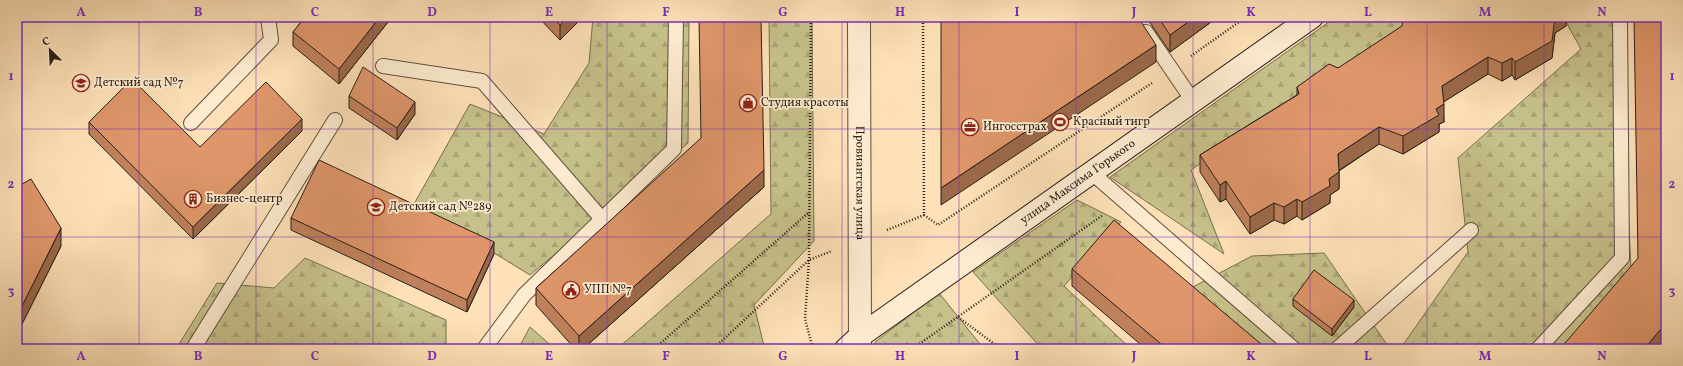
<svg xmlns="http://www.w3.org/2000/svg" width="1683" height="366" font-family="Vollkorn,serif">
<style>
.forest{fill:url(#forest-firs);stroke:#787050}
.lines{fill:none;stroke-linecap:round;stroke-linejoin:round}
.lane-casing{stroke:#5f4f3f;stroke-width:16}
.street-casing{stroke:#5f4f3f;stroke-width:24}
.secondary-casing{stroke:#2a1e17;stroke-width:24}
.path{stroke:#2a1e17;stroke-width:2.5;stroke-dasharray:1 2;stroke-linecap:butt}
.lane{stroke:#feecd1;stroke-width:14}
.street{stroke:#feecd1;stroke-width:22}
.secondary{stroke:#feecd1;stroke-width:22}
.wall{fill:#bf815b;stroke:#2a1e17}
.shaded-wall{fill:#9b694a;stroke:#2a1e17}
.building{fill:#de966a;stroke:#2a1e17}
.grid{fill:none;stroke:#7b2cbf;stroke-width:1;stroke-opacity:0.55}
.labels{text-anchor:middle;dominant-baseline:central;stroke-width:3.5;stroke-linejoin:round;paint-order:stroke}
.poi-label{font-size:12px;fill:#2a1e17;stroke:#feecd1;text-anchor:start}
.street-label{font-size:12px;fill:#2a1e17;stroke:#feecd1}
.neatline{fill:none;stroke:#7b2cbf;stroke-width:1.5}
.grid-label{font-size:13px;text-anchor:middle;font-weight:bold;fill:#7b2cbf}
</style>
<defs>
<pattern id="forest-firs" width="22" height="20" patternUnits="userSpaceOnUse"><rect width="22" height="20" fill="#c6c18a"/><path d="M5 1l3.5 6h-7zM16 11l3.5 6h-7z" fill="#aaa576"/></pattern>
</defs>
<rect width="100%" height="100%" fill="#fee1b8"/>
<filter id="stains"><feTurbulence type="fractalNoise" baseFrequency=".005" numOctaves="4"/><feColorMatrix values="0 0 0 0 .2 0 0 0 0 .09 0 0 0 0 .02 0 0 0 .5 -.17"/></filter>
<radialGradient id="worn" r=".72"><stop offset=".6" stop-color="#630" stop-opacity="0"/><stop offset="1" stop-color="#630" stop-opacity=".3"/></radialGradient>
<path class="forest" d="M593,17H689L688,143L530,275L414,204L470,104L544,134L589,63Z
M769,17H812L814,241L754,305L764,346L761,349H617L771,214Z
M1336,17H1418L1191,170L1224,254L1110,177Z
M1563,17H1618L1631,268L1562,349H1400L1468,252L1458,158L1581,49Z
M1077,200L1121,222L1064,286L1131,349H1042L973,272Z
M1324,253L1390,349H1264L1191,288L1252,256Z
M305,258L446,320V349H176L217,283L274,288Z
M939,293L984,349H877L875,342Z
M530,327L555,349H518Z"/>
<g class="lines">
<defs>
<path id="lane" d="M1146,32L1193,101
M383,66L482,81L602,219
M191,123L271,40L268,17
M1092,173L1294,349
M193,349L335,120
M484,349L524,295L674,149L676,17
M1337,349L1471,230
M1538,349L1622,258L1620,17"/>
<g id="street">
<path id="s1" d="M859,17L860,349"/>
</g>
<g id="secondary">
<path id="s2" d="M846,349L860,336L1312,17"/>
</g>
</defs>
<use href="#lane" class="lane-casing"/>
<use href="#street" class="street-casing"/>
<use href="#secondary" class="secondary-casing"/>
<path class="path" d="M811,17L809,260L805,319L813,349
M923,17L924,215L938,225L1152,83
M1191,56L1246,17
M887,230L924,215
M958,317L1001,349
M654,349L808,213
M713,349L809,260L832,251
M912,349L1103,215"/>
<use href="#lane" class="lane"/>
<use href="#street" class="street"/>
<use href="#secondary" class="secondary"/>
</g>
<path class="wall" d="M305,17H392L339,84L293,46V32Z
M538,17H583L560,40Z
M1146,17H1218L1170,52Z
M1566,17V26L1555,33L1552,58L1515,80L1512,75L1502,81L1488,74L1443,102L1444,122L1439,124V132L1403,154L1379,144L1339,171V189L1330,195V203L1302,220L1297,216L1284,224L1274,220L1250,234L1226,199L1220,202L1200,172V155L1297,95V87L1338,68Z
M349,96L415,114L397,140L349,108Z
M89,122L200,147L302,131L193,239L89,134Z
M701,139L764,187L583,349H575L536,305V288Z
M17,187L61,246L20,328L17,326Z
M291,218L494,254L467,312L291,230Z
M1072,269L1267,349H1146L1072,286Z
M1293,299L1354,307L1332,336L1293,306Z"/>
<path class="shaded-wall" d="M380,17H392L339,84V69Z
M568,17H583L560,40V25Z
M1195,17H1218L1170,52V35Z
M1555,17H1566V26L1555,33L1552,58L1515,80V62Z
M1156,45V62L941,205V188Z
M1488,57V74L1442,103V86Z
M1512,58V75L1502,81V63Z
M415,102V114L397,140V128Z
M1444,104V122L1439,124V132L1403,154V136L1436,109Z
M302,119V131L193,239V227Z
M1379,127V144L1338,171V154Z
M764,170V187L583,349H579V336Z
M1339,172V189L1330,195V203L1302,220V202L1329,179Z
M1226,181V199L1220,202V185Z
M1297,199V216L1284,224V207Z
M1274,203V220L1250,234V217Z
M61,228V246L20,328V310Z
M494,242V254L467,312V300Z
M1354,300V307L1332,336V329Z
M1666,323V340L1658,349H1644Z"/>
<path class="building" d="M305,17H380L339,69L293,32Z
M552,17H568L560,25Z
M699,17H761L764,170L579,336L536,288L701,138Z
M941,17H1138L1156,45L941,188Z
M1158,17H1195L1170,35Z
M1403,17H1555L1552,41L1515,62L1512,58L1502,63L1488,57L1442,86L1444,104L1436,109L1439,115L1403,136L1379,127L1338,154L1339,172L1329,179L1330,186L1302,202L1297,199L1284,207L1274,203L1250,217L1226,181L1220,185L1200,155L1299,94L1297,87L1329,64L1338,68L1402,26Z
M1634,17H1666V323L1644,349H1560L1638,258Z
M363,67L415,102L397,128L349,96Z
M132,79L200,147L266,82L302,119L193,227L89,122Z
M319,160L494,242L467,300L291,218Z
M31,179L61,228L20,310L17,309V187Z
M1114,220L1267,349H1167L1072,269Z
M1314,270L1354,300L1332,329L1293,299Z"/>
<path class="grid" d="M139,17V349M256,17V349M373,17V349M490,17V349M607,17V349M724,17V349M842,17V349M959,17V349M1076,17V349M1193,17V349M1310,17V349M1427,17V349M1544,17V349M17,129H1666M17,237H1666"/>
<defs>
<symbol id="school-ring" viewBox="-11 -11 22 22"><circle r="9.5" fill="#feecd1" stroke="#8f2418" stroke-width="1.5"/><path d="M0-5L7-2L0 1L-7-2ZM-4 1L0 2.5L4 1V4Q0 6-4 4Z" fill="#8f2418"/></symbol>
<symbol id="shop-ring" viewBox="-11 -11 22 22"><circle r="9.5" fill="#feecd1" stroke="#8f2418" stroke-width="1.5"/><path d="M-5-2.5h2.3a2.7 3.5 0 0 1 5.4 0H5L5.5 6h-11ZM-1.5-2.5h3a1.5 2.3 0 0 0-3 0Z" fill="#8f2418"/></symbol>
<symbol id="stadium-ring" viewBox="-11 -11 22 22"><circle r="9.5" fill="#feecd1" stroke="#8f2418" stroke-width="1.5"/><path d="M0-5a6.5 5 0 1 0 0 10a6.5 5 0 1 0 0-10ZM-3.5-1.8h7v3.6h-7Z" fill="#8f2418"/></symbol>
<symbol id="office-ring" viewBox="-11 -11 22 22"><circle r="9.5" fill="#feecd1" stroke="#8f2418" stroke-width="1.5"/><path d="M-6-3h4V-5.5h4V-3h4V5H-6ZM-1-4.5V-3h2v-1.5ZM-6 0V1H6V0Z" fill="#8f2418"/></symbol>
<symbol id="building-ring" viewBox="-11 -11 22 22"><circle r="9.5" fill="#feecd1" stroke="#8f2418" stroke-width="1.5"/><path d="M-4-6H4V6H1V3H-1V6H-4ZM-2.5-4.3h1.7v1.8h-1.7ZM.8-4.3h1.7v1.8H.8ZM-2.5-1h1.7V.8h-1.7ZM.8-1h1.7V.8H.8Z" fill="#8f2418"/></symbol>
<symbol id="civic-ring" viewBox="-11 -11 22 22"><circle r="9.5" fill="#feecd1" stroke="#8f2418" stroke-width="1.5"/><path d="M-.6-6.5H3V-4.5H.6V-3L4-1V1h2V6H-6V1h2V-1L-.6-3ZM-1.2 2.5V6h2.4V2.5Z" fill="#8f2418"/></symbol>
</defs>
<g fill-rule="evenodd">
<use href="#school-ring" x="71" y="73" width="20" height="20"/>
<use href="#shop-ring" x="738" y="93" width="20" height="20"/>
<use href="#stadium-ring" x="1050" y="112" width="20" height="20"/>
<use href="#office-ring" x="960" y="117" width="20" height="20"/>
<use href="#building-ring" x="183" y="189" width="20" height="20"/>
<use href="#school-ring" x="366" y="197" width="20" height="20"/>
<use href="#civic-ring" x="561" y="280" width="20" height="20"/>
</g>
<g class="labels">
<g class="poi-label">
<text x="94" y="83">Детский сад №7</text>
<text x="761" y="103">Студия красоты</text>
<text x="1073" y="122">Красный тигр</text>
<text x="983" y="127">Ингосстрах</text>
<text x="206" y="199">Бизнес-центр</text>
<text x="389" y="207">Детский сад №289</text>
<text x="584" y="290">УПП №7</text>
</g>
<g class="street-label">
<text stroke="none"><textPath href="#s1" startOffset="166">Провиантская улица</textPath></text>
<text stroke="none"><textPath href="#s2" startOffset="286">улица Максима Горького</textPath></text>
</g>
</g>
<rect width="1683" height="366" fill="none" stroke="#fee1b8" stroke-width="44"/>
<g transform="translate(50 50) rotate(336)" stroke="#feecd1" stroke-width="3" paint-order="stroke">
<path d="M0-3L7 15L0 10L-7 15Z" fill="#2a1e17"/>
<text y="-6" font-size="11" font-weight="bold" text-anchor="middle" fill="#2a1e17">С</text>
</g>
<rect x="22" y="22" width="1639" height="322" class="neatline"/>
<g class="grid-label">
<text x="81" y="16">A</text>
<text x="198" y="16">B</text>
<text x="315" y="16">C</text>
<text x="432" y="16">D</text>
<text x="549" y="16">E</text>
<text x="666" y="16">F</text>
<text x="783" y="16">G</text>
<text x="900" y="16">H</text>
<text x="1017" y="16">I</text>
<text x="1134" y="16">J</text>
<text x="1251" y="16">K</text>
<text x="1368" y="16">L</text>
<text x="1485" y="16">M</text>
<text x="1602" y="16">N</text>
<text x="11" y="80">1</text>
<text x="1672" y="80">1</text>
<text x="11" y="188">2</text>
<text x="1672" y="188">2</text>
<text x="11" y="295">3</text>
<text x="1672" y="295">3</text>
<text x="81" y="360">A</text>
<text x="198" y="360">B</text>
<text x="315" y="360">C</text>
<text x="432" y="360">D</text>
<text x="549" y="360">E</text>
<text x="666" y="360">F</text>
<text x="783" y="360">G</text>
<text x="900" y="360">H</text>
<text x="1017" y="360">I</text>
<text x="1134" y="360">J</text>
<text x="1251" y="360">K</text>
<text x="1368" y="360">L</text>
<text x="1485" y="360">M</text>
<text x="1602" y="360">N</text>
</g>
<rect width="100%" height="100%" filter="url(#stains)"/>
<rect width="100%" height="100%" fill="url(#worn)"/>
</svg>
